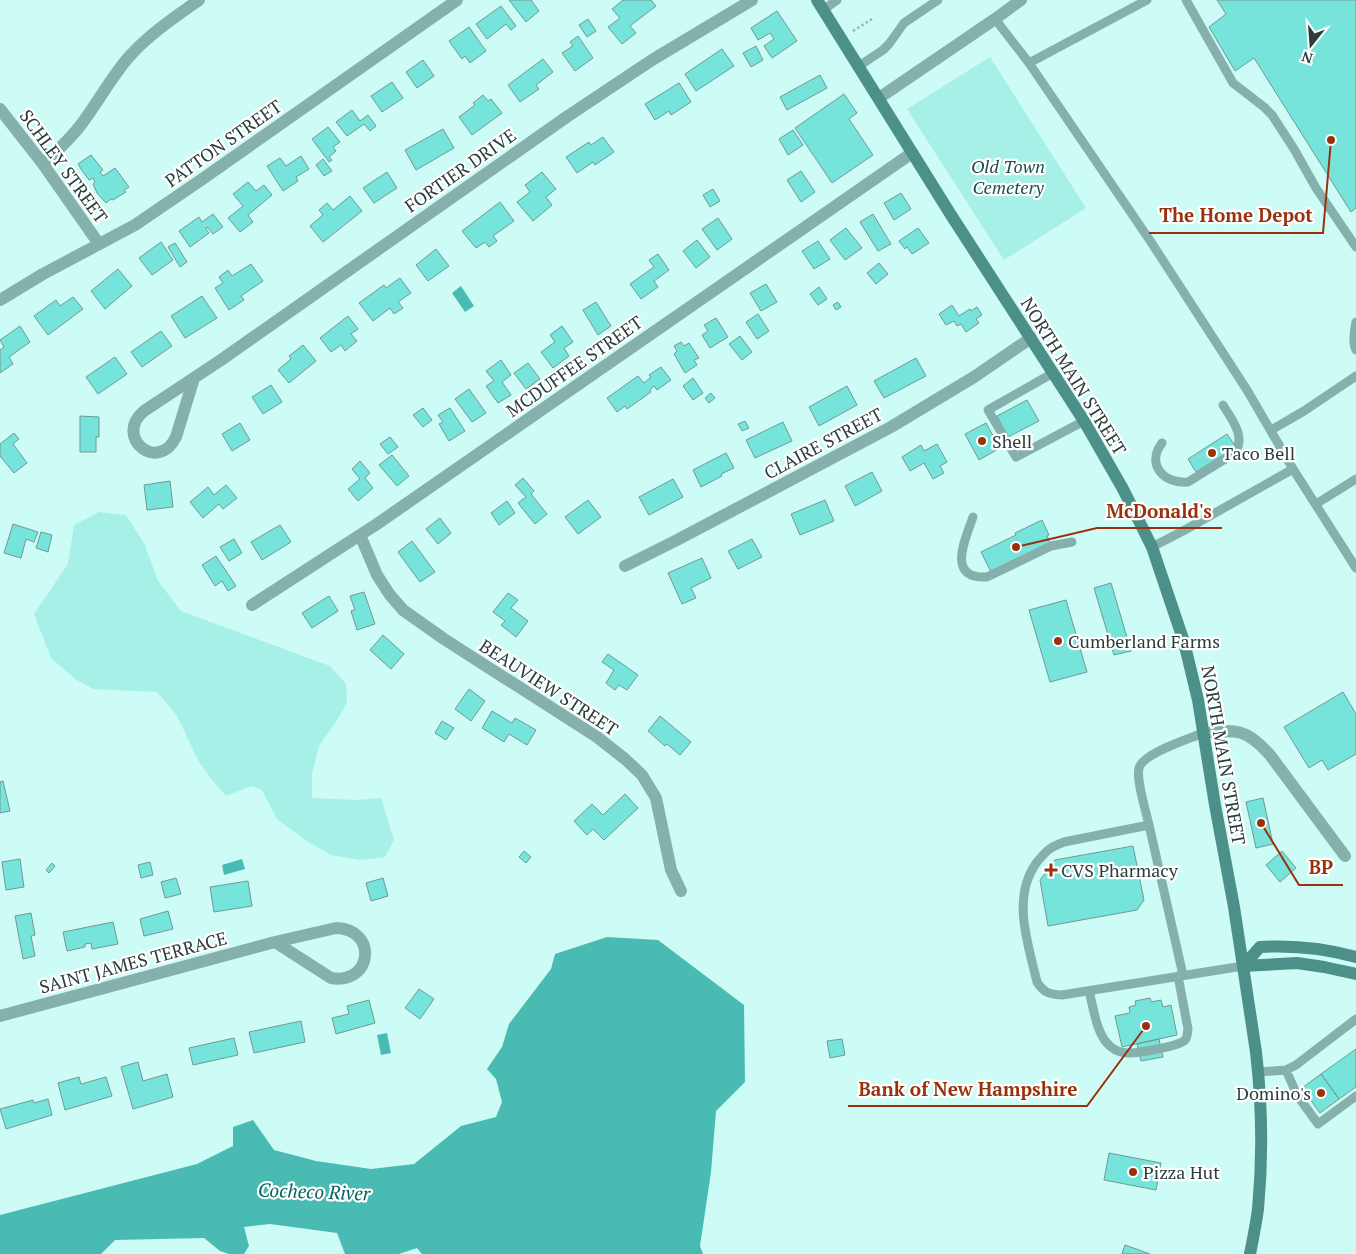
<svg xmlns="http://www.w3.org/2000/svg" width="1356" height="1254" font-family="'PT Serif',serif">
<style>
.green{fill:#a7f0e8}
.water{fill:#4abbb2}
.building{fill:#76e4da;stroke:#709a96}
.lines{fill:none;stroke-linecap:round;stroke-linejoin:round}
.path{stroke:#94b9b4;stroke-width:2.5;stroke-dasharray:2.5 2.5;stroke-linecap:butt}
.lane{stroke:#85b0ab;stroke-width:9}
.street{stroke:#85b0ab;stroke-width:12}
.secondary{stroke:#4d908a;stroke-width:12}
.poi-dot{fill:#99320c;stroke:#fff;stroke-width:2}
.labels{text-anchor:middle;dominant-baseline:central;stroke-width:4.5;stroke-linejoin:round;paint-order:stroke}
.street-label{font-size:18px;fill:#2b3d3b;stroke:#fff}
.park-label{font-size:18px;font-style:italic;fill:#1e4f4b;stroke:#fff}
.poi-label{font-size:18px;fill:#2b3d3b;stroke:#fff;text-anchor:start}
.water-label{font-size:19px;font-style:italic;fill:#00645f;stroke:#fff}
.leader{fill:none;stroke:#99320c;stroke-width:2}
.callout-dot{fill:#99320c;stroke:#fff;stroke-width:2}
.callout-label{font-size:19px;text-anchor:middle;font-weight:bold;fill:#99320c;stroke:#fff;stroke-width:4.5;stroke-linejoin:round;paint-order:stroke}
</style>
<rect width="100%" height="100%" fill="#cdfbf5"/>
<path class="green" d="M990,57L1086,208L1004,260L907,109Z
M99,512L126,515L144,543L158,581L181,611L330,666L346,684L347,703L337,720L319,746L312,774V798L357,800L381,798L394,840L385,857L361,860L331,855L307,841L277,819L262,790L251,786L226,796L211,779L199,762L177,716L157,692L93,689L75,679L51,658L34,614L68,564L74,525Z"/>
<path class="water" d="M461,286L474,306L465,312L452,293Z
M242,859L245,869L224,875L222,865Z
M607,937L658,940L744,1005L745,1082L716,1111L711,1172L700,1246L703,1254H422L417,1248L399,1254H345L337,1233L270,1224L244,1227L249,1246L244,1254H229L220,1251L204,1238L115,1240L101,1254H0V1215L197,1164L233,1146V1127L253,1120L274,1150L316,1161L371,1169L414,1164L461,1126L496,1117L502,1102L496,1079L487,1069L502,1047L509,1024L551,969L555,954Z
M387,1033L391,1053L381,1055L377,1035Z"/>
<path class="building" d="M509,0H531L539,11L526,22Z
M623,0H651L656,6L630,26L636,33L622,44L608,27L620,18L612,9Z
M1217,0H1356V208L1351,212L1254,58L1235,71L1209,27L1226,14Z
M501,6L516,26L511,30L506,24L487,39L476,24Z
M777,11L797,41L772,58L764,46L774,39L770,33L758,40L751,28Z
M588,19L596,31L587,37L579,25Z
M469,27L486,51L470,63L465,56L462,59L449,41Z
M578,36L593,58L575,71L562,53L573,46L570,42Z
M756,46L763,60L751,67L743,53Z
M722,49L734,66L696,91L685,74Z
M543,59L553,72L536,85L539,89L520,102L508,85Z
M423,60L434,76L417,88L406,72Z
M820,75L827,88L787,110L780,97Z
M392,82L403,98L382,112L371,96Z
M679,83L691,102L671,115L669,111L655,120L645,104Z
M844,94L857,113L849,119L873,155L832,183L795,128Z
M483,95L488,101L491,99L502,113L472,135L459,117L475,105L473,103Z
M352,110L360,121L368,115L376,126L370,131L364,124L347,136L336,122Z
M328,127L340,142L333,147L336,151L329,157L332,160L329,162L312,139Z
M443,129L454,148L416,170L405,150Z
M793,130L803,145L788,155L779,139Z
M603,137L614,152L595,165L593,162L577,173L566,157L589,142L591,145Z
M91,155L103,170L100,172L103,176L115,168L129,187L124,190L126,192L113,200L111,199L106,203L97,193L93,184L95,182L93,178L89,180L83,172L78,164Z
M301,156L309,169L296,177L298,181L283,191L267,166L280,158L286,166Z
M323,159L332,171L324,176L316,165Z
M801,171L815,192L801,202L787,180Z
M387,172L397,188L374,203L363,188Z
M542,172L556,189L546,197L552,205L533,221L517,202L530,192L525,185Z
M248,182L256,191L264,185L272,195L248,215L253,222L240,232L228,218L243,206L233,194Z
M713,189L720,201L710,207L703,195Z
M901,193L911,209L894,220L884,203Z
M350,196L362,211L323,242L310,226L323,215L319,210L327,203L333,210Z
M500,202L514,221L493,236L497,241L489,247L485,242L476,248L462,231Z
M213,214L223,227L213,234L207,227L206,229L209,233L190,247L179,231L199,217L202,222Z
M873,214L891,244L878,251L860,222Z
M718,218L732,239L717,250L702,229Z
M846,228L862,248L845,260L830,240Z
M918,228L929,243L912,254L907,247L905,249L899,241Z
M697,240L710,257L696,268L683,251Z
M818,241L830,259L814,269L802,251Z
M161,242L173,260L152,275L139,258Z
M175,243L187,262L180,267L168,247Z
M436,249L449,266L428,281L416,265Z
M658,254L669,270L654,281L658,287L641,299L630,284L654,267L649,260Z
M879,263L888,274L876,284L867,273Z
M251,264L263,281L241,296L244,300L229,310L215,288L223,283L219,277L228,270L232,276Z
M118,269L132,286L105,309L91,291Z
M400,278L411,293L398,302L403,308L394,314L390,308L373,321L359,303L384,285L386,288Z
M766,284L777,302L761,311L750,293Z
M819,287L827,299L818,305L810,294Z
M202,296L217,318L185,338L171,316Z
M73,297L83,309L48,335L34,316L56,300L60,306Z
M596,302L611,326L598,335L583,310Z
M838,302L841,307L836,310L833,305Z
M952,305L959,316L970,309L971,311L977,307L982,315L976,319L979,323L966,332L961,324L957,326L954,321L946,325L939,314Z
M758,314L769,331L757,339L746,322Z
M348,316L358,329L351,334L357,341L345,351L341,345L331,352L320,338Z
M716,318L728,337L710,348L702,335L708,331L704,325Z
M20,326L30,342L9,357L13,364L0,373V350L4,347L0,340Z
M562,326L573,342L564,348L569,356L553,368L541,352L555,342L550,335Z
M161,331L172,346L142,367L131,352Z
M740,336L752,352L742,360L729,344Z
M681,342L684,346L689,343L699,358L694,360L697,365L685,373L674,354L677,351L674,346Z
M303,345L316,361L289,383L278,370L291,359L289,356Z
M115,357L127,374L98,394L86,377Z
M916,358L926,376L884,398L874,381Z
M501,360L511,375L502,382L511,395L498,403L486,386L494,381L486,371Z
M528,363L540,379L526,389L514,373Z
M661,367L671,380L657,390L654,386L650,390L651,392L627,409L625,406L617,412L607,398L638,376L644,383L651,377L649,375Z
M693,378L703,393L693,400L683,386Z
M271,385L282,402L263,414L252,397Z
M847,386L857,405L819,426L809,407Z
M469,389L486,413L472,422L455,399Z
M711,393L715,398L709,403L705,398Z
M1027,400L1039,421L1008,437L997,416Z
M423,408L432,420L423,427L413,415Z
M450,408L465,431L449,441L439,424L443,422L438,415Z
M80,416L99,417V437H96V452H80Z
M745,421L749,428L742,431L738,424Z
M783,422L792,441L755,458L746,440Z
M240,423L250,440L232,451L222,434Z
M986,423L1000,448L979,460L965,434Z
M14,433L19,439L13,444L27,463L14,473L0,456V444Z
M1227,434L1236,447L1196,472L1188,459Z
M390,437L398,447L388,454L380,444Z
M937,444L947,462L940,466L944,473L933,479L924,463L910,471L902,457L921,445L924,451Z
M726,453L734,468L721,474L722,476L701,487L693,470Z
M392,455L409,476L397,486L379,465Z
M360,461L370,473L365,478L373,488L358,501L348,489L360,479L352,469Z
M872,472L882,491L855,506L845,486Z
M523,478L534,491L531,494L547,514L535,524L518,503L526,497L515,485Z
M673,479L683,497L649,515L639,497Z
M170,481L173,507L147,510L144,485Z
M226,485L237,498L223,509L219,504L203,518L190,502L208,487L214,495Z
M588,500L601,517L578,534L565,517Z
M825,500L834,521L800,535L791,514Z
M507,501L515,513L499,525L491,513Z
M440,518L451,533L438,544L426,529Z
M1042,520L1049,535L1047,536L1050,543L991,572L981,552L1016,535L1015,533Z
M13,524L38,532L34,542L26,539L21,558L4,553Z
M280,525L291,542L262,560L251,542Z
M41,532L52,535L48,552L36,548Z
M234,539L242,553L229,561L220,547Z
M752,539L762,557L738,569L728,551Z
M412,541L435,572L420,582L398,552Z
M216,556L236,586L228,591L222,581L215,586L202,565Z
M702,558L711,578L691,588L696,598L682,604L668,573Z
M1111,583L1131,651L1114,655L1094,588Z
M364,592L375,624L357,630L351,611L355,610L350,596Z
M508,593L518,600L511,608L528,621L516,637L501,625L505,621L493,612Z
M329,596L338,611L312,628L302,613Z
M1066,600L1087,672L1050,682L1029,610Z
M383,635L404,654L391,669L370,650Z
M608,654L638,675L627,690L619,685L615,690L606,683L614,670L602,662Z
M469,689L485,701L471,721L455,709Z
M1343,692L1356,714V754L1328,770L1322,760L1309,768L1284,727Z
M492,711L512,723L515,718L536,730L527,745L509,734L504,742L482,728Z
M660,716L691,742L680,755L667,744L665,746L648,731Z
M442,721L454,728L446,740L435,733Z
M3,781L10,811L0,813V782Z
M625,794L638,808L604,840L593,829L587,835L574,821L592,804L603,815Z
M1263,798L1273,844L1256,848L1246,802Z
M1133,846L1144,900L1137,910L1048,926L1040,880L1055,860Z
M524,851L531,857L526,863L519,857Z
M1282,851L1296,868L1280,882L1266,865Z
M20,859L24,887L6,890L2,862Z
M150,862L153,875L141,878L138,865Z
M52,863L55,866L49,873L46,870Z
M176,878L181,894L165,898L161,882Z
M383,878L388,896L371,901L366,883Z
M248,881L252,906L214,912L210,887Z
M168,911L173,929L144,936L140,919Z
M31,913L35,935L31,936L35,956L23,959L15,916Z
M113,922L118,944L92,949L91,943L85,944V947L67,951L63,932Z
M419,989L434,999L420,1019L405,1008Z
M1150,998L1151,1002L1161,1000L1163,1007L1171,1005L1177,1035L1122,1047L1115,1016L1130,1013L1129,1007L1136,1005L1135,1001Z
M369,1000L375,1023L336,1034L332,1018L349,1014L347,1006Z
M301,1021L305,1042L254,1053L249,1032Z
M234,1038L238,1055L193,1065L189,1048Z
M842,1039L845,1055L830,1058L827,1041Z
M1159,1039L1163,1057L1141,1061L1137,1044Z
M1356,1049V1087L1339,1099L1321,1074Z
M138,1062L143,1081L167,1074L173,1097L133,1109L121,1067Z
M1321,1074L1339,1099L1320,1113L1302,1088Z
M79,1077L81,1084L106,1077L112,1096L65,1110L58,1083Z
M48,1099L52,1115L6,1129L0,1109L33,1100L34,1103Z
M1109,1153L1161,1163L1156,1190L1104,1180Z
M1125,1245L1150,1254H1122Z"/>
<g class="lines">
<path class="path" d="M853,31L872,19"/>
<path class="lane" d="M1186,0L1233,83L1264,107L1272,115L1294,149L1316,188L1356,247
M823,10L837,0
M995,19L1029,63L1151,242L1247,390L1293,469L1356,568
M1029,63L1147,0
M859,66L883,50L889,44L904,23L938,0
M1356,322C1354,331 1352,342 1356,350
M1053,373L988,410L1016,457L1084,421
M1271,430L1304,411L1356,376
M1162,443C1146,464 1163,484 1188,482L1235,453C1246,436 1232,420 1223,405
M1316,504L1356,479
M973,517C965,540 946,579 987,577L1051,546L1072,542
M1152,547L1183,531L1293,469
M1203,733C1189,739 1143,753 1139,768C1136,780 1146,811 1149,825L1064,842C1050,847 1046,851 1037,862C1011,897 1028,944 1037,982C1044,993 1049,994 1062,995L1243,966
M1149,825L1183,975
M1089,991C1094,1009 1096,1035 1111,1047C1116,1051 1123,1053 1129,1053C1139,1053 1180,1046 1185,1040C1188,1037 1187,1033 1188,1029L1178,976
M1356,1019L1296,1065L1286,1070L1297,1095L1318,1124L1356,1096
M1258,1072L1286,1070"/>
<path class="street" d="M879,98L995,19L1021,0
M0,109L43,164L99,244
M43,164C56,152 69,140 80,126C97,104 110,79 128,58C148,35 175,17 199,0
M0,300L43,274L135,225L201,180L457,0
M194,378L176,437C158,474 113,437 144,411L221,360L568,116L652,60L752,0
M360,535L377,575L390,595L403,610L444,639L597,737L625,759L642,775L656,798L671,870L681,891
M625,566L677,540L891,427L974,377L1031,338
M252,605L377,524L912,153
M1203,733C1237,729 1247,729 1270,755L1345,856
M0,1016L275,942L336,928C378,929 373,985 331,978L275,942"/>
<path class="secondary" d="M817,0L951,215L1084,421L1123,489L1152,547L1184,642L1198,700L1215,805L1234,907L1256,1052C1262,1104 1263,1157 1258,1209C1256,1224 1253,1239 1250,1254
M1243,966L1260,947C1293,945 1324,948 1356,957
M1243,966L1297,963L1324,967L1356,974"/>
</g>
<g class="poi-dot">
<circle cx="982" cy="441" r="5"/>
<circle cx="1212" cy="453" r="5"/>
<circle cx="1058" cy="641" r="5"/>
<path d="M1048.5 862.5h5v5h5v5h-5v5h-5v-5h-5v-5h5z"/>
<circle cx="1321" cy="1093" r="5"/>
<circle cx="1133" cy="1172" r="5"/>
</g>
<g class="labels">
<g class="street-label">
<text transform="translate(223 143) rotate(-35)">PATTON STREET</text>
<text transform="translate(64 166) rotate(54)">SCHLEY STREET</text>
<text transform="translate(460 170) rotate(-35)">FORTIER DRIVE</text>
<text transform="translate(574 366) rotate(-35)">MCDUFFEE STREET</text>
<text transform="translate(1074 376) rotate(58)">NORTH MAIN STREET</text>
<text transform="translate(823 443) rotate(-28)">CLAIRE STREET</text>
<text transform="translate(549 687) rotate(33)">BEAUVIEW STREET</text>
<text transform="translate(1224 755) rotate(80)">NORTH MAIN STREET</text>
<text transform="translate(133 962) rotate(-15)">SAINT JAMES TERRACE</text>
</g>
<g class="park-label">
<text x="1008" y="166">Old Town<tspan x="1008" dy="21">Cemetery</tspan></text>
</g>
<g class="poi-label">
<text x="992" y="441">Shell</text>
<text x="1222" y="453">Taco Bell</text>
<text x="1068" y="641">Cumberland Farms</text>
<text x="1061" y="870">CVS Pharmacy</text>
<text x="1311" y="1093" text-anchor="end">Domino's</text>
<text x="1143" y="1172">Pizza Hut</text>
</g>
<g class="water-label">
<text transform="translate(314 1191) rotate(2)">Cocheco River</text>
</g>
</g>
<path class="leader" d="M1331 140L1323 233H1149M1016 547L1097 528H1222M1261 823L1299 885H1343M1146 1026L1087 1106H848"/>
<g class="callout-dot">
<circle cx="1331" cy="140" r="5"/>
<circle cx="1016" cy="547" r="5"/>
<circle cx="1261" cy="823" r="5"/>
<circle cx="1146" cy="1026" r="5"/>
</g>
<g class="callout-label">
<text x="1236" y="222">The Home Depot</text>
<text x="1159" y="518">McDonald's</text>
<text x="1321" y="874">BP</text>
<text x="968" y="1096">Bank of New Hampshire</text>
</g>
<g transform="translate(1311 45) rotate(197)" stroke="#ffffff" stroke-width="4" paint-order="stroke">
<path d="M0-4L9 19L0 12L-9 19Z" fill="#2b3d3b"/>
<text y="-8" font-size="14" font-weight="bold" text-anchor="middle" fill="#2b3d3b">N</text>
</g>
</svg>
